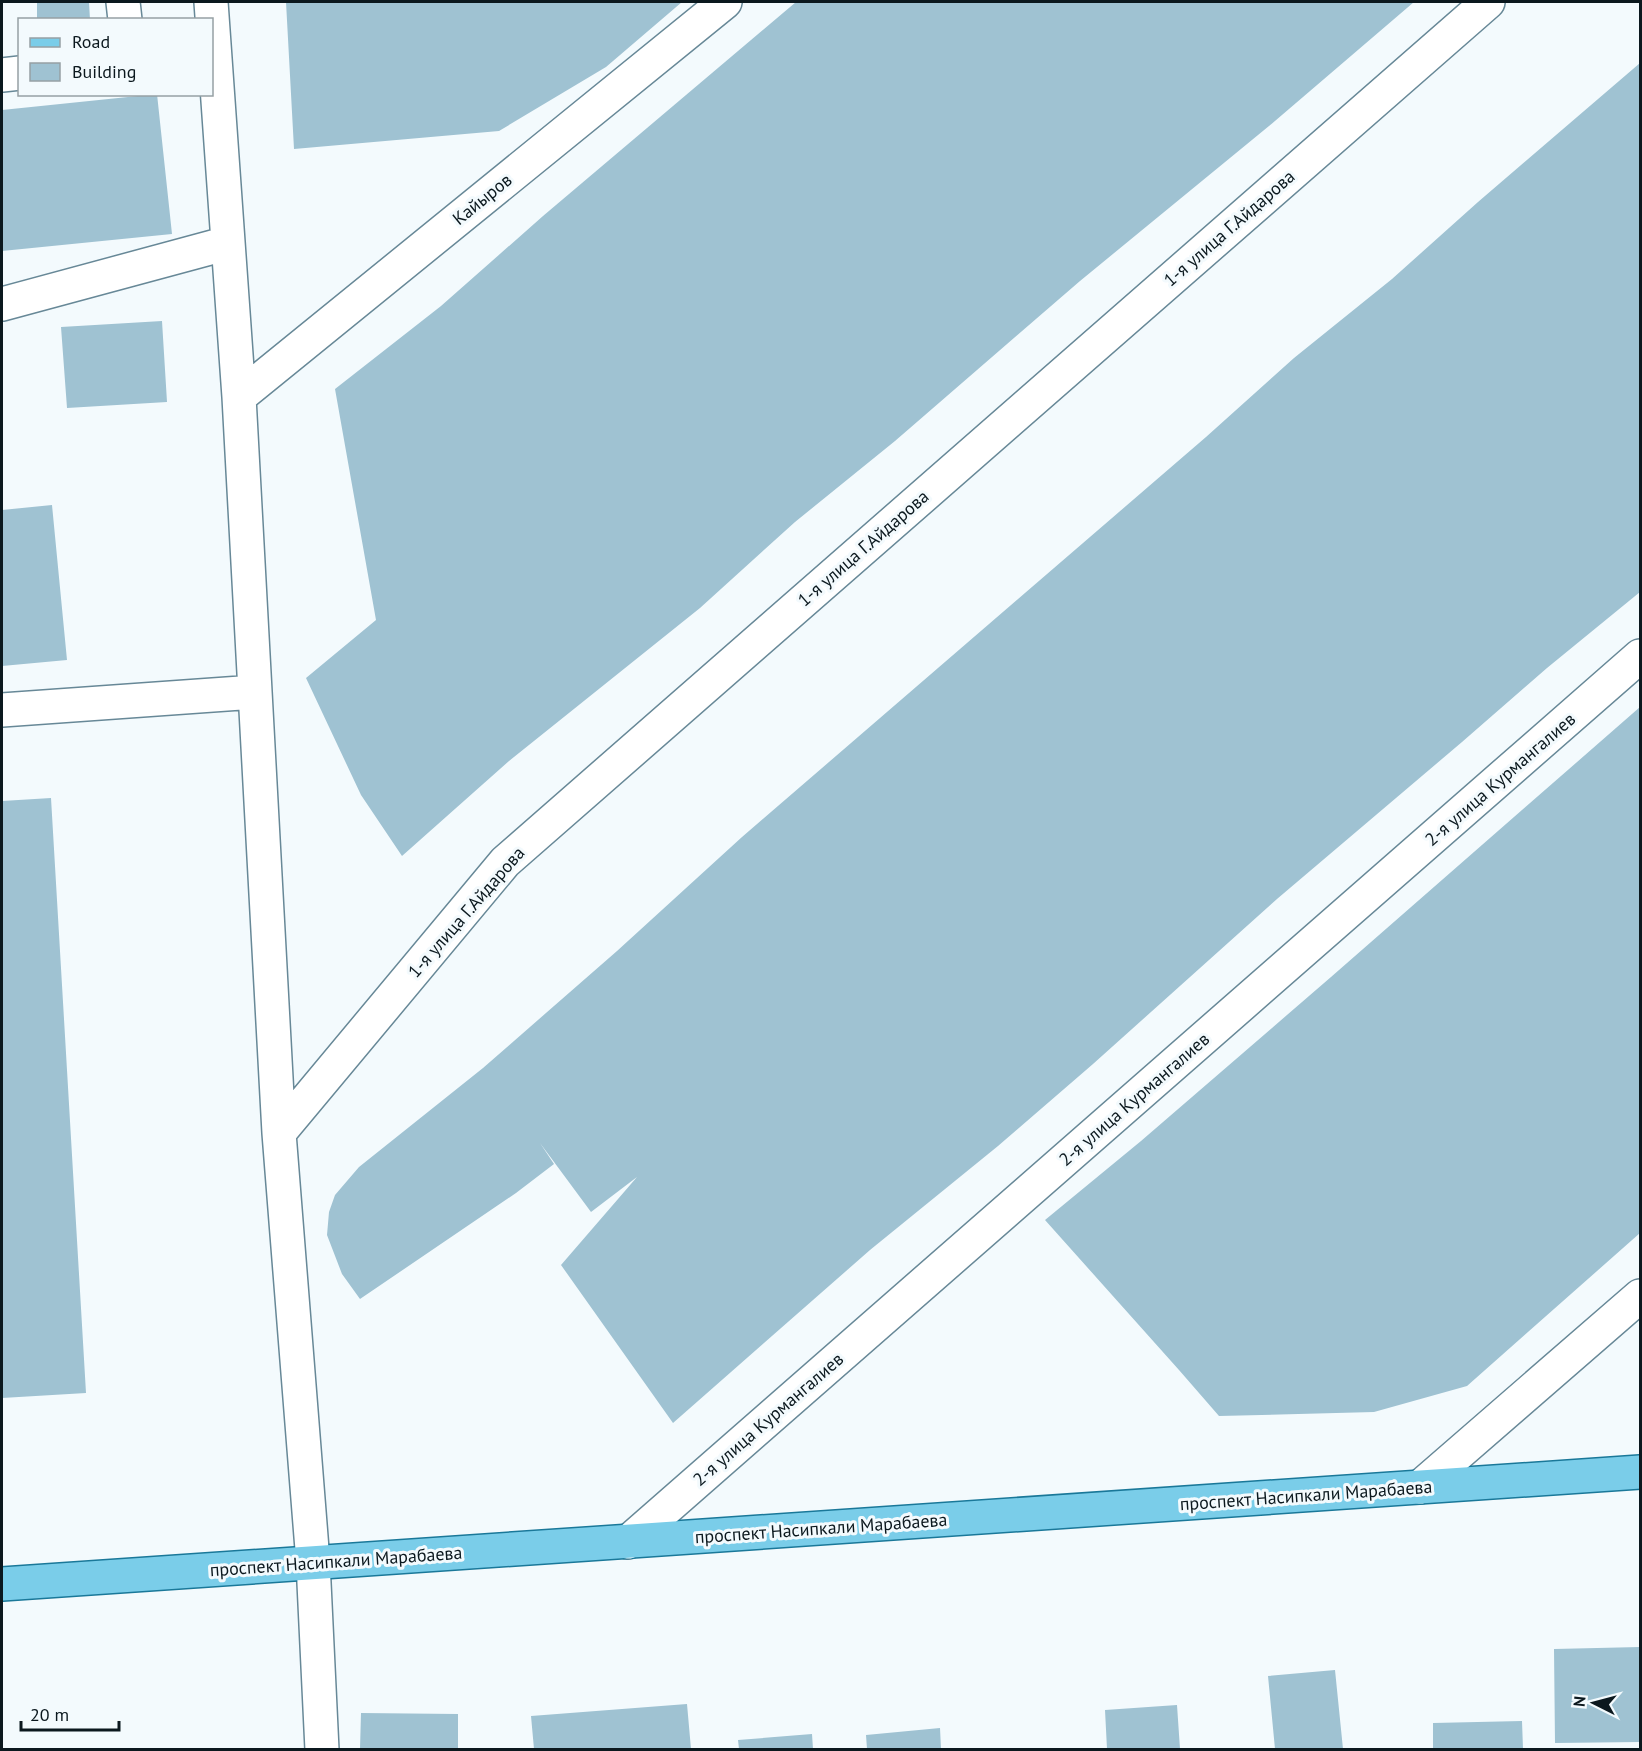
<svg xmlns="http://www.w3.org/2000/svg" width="1642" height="1751" font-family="'PT Sans',sans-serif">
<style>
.building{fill:#9fc2d2}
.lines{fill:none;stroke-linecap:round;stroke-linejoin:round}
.minor-casing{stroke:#678897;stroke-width:36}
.major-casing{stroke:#1a7899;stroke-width:36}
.minor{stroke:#fff;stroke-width:33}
.major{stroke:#7acde9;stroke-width:33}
.labels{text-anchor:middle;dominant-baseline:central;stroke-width:6;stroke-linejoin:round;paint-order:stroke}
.street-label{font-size:18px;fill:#0b181e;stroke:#f3fafd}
</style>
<rect width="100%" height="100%" fill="#f3fafd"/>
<path class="building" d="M37,2H89L90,20H37Z
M286,2H682L606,67L499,131L294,149Z
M796,2H1414L1269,126L1080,281L895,441L795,522L700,608L509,761L402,856L361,795L306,678L376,620L335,389L441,306L543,216Z
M1640,63V592L1547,668L1462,742L1277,899L1093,1064L998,1146L870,1250L673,1423L561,1265L637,1177L591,1212L540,1143L554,1164L516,1193L360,1299L342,1274L327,1235L329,1212L335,1195L359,1167L483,1068L617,951L742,837L1206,437L1294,358L1392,279L1478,202Z
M157,94L172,234L2,251V110Z
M162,321L167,402L67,408L61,327Z
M52,505L67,660L2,666V510Z
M1640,707V1233L1467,1386L1374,1412L1219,1416L1179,1370L1045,1220L1141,1141L1331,977Z
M51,798L86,1393L2,1398V801Z
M1640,1647V1742L1555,1743L1554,1649Z
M1335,1670L1343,1749H1275L1268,1676Z
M687,1704L691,1749H534L531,1716Z
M1177,1705L1180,1749H1107L1105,1710Z
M361,1713L458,1714V1749H360Z
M1522,1721L1523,1749H1433V1723Z
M940,1728L941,1749H867L866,1735Z
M812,1734L813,1749H739L738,1740Z"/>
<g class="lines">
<defs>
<path id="minor" d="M123,2L125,20
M211,2L239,397L279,1133L313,1562L322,1750
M2,75L20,73
M2,304L228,243
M239,397L725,2
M2,710L255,692
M279,1133L505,862L1488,2
M1420,1487L1640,1296
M628,1542L1640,656"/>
<path id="major" d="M2,1584L1640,1472"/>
</defs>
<use href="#minor" class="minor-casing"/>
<use href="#major" class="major-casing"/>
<use href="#minor" class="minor"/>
<use href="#major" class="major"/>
</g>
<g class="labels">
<g class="street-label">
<text transform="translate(482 199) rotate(-39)">Кайыров</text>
<text transform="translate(1229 228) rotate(-41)">1-я улица Г.Айдарова</text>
<text transform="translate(863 548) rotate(-41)">1-я улица Г.Айдарова</text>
<text transform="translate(1500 779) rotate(-41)">2-я улица Курмангалиев</text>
<text transform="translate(466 912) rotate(-49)">1-я улица Г.Айдарова</text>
<text transform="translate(1134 1099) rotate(-41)">2-я улица Курмангалиев</text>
<text transform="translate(768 1419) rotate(-41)">2-я улица Курмангалиев</text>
<text transform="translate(1306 1495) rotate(-4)">проспект Насипкали Марабаева</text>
<text transform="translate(821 1528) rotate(-4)">проспект Насипкали Марабаева</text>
<text transform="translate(336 1561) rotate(-4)">проспект Насипкали Марабаева</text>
</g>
</g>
<rect width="1642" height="1751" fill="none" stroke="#0b181e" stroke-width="6"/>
<rect x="18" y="18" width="195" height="78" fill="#f3fafd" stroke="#96a0a4" stroke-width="1.5"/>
<rect x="30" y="38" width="30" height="9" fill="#7acde9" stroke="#96a0a4" stroke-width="1.5"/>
<text x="72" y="48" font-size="18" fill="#0b181e">Road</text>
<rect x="30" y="63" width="30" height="18" fill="#9fc2d2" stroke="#96a0a4" stroke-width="1.5"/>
<text x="72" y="78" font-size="18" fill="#0b181e">Building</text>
<g transform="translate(1594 1703) rotate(276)" stroke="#f3fafd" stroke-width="4.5" paint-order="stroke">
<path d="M0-4.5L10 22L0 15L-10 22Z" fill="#0b181e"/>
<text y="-9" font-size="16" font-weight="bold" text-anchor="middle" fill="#0b181e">N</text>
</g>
<path d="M21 1721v9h98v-9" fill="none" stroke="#0b181e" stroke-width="3"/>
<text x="30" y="1721" font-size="18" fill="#0b181e" stroke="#f3fafd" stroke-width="4.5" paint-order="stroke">20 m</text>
</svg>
